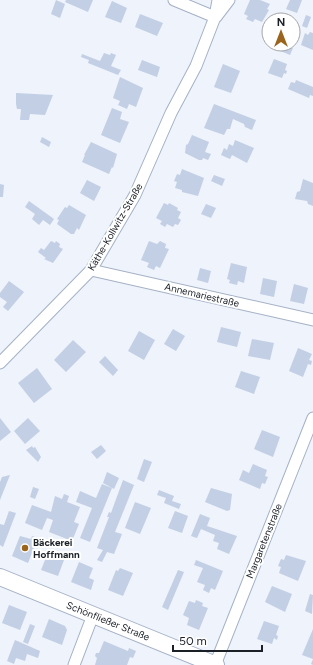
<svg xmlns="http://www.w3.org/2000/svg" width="313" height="665" font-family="Figtree,sans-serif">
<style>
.building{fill:#c3cfe4}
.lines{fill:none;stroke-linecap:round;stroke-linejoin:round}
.street-casing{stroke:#a5b1c5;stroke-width:13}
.secondary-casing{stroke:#a5b1c5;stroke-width:18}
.street{stroke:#fff;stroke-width:11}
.secondary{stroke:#fff;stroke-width:16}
.poi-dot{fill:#9a641d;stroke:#fff;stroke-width:1.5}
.labels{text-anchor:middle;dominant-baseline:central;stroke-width:4;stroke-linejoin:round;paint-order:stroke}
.street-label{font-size:10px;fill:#1b2027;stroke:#fff}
.poi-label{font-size:10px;font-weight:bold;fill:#1b2027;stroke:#fff;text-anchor:start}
</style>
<rect width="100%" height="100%" fill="#eef3fc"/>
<path class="building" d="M56,0L65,4L60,18L51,14Z
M66,0H93L88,12L65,2Z
M250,0H260L270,4L267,9L269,10L262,22L255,19L253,22L246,19L248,16L244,14Z
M290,0H302L297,13L286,9Z
M112,1L127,8L121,23L105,17Z
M140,14L163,23L157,36L135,27Z
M306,15L311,17L307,28L302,26Z
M310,32L313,33V50L301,45L305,33L308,35Z
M278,44L293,48L290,55L276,49Z
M104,53L110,55L111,53L116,55L111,66L121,70L118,75L88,63L89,60L81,57L82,54L100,61Z
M274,59L287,64L285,70L287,71L286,74L284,73L282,78L268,73Z
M142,60L160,67L157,77L138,70Z
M223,64L240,71L231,93L214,87Z
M120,77L143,88L136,107L129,104L127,109L118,105L120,101L113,98Z
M296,80L313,87V96L310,95L309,98L288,89L291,82L295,83Z
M16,93L53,95L45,115L30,114L29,120H20L21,109H17L16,104Z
M214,104L256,120L252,130L245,127L244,124L233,119L230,129H227L224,135L204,128Z
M112,108L122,112L120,119L129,122L120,143L101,135Z
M192,135L209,142L205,152L211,154L208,160L203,158L202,160H199L185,153L186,145L188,144Z
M42,137L51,142L49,147L40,142Z
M235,140L254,148L247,163L232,155L230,159L221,155L224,148L227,150L229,144L233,146Z
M91,142L117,154L113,168L112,167L109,174L82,162L85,155H84Z
M182,169L204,178L198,196L182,192V190L175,188L177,182L174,181L177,174L180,175Z
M214,175L225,179L222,186L211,181Z
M303,179L313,183V206L308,204L307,201L295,199L297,192L300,191Z
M87,180L101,187L94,201L80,193Z
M0,184L4,185L3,197H0Z
M29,201L54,219L50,225L43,220L39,225L32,219L35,214L25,207Z
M164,203L168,205L169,203L178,208L177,210L181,212L178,218L181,220L178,225L175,224L173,227L167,224L165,227L160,224L162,221L156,218Z
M206,204L216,208L211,218L201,214Z
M69,205L86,215L79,230L77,228L74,234H71L57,224L59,220L57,219L65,207L67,208Z
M51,241L55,243L56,241L60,244L59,247L63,249L53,263L44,259L46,258L38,252L41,248L44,250Z
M149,241L157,244L160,241L166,244L165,248L169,249L160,268L156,266L154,270L147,267L149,263L141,260Z
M231,263L247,267L244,283L238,281L237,285L229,283L230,280L227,279Z
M200,268L211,271L208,283L197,280Z
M263,278L277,281L274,297L260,294Z
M9,281L24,292L8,311L3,307L7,302L0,297V293Z
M294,284L308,288L304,304L290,301Z
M221,327L241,332L237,347L217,342Z
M173,329L185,336L176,351L164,344Z
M139,331L155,340L144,360L128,351Z
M252,339L274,343L270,360L248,356Z
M73,340L86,352L66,372L54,360Z
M298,348L312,354L309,360L312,361L311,365L308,364L303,377L289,371Z
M105,356L118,370L113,376L99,362Z
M37,368L52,389L34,403L18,383Z
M241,371L260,377L254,394L235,387Z
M0,418L11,432L0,441Z
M28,418L40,431L25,444L14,431Z
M262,430L280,437L273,457L254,449Z
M101,445L106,451L97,459L91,452Z
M32,446L33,448L35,447L41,457L38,462L26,450Z
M144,459L152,462L144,482L137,479Z
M253,464L267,470L265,476L268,477L265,484L262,483L260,489L239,480L243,470L249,473Z
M107,472L119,478L114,489L103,483Z
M10,475L0,500V482L2,477Z
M123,480L134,485L115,532L122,534L114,554L107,552L102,562L97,560L103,550L97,548L109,517H107L109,512L111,513Z
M102,484L112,488L90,542L80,538L92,508L76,502L80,491L96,498Z
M33,487L39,489L35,499L30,497Z
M211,488L232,494L230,510L227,511L205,502Z
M159,490L174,496L172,501L181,504L179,509L164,503L166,498L157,495Z
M64,494L69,496L67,502L80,507L74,522L79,524L72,541L49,532L53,520L47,518L42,530L25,523L32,505L51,512L55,496L62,499Z
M135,502L151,508L140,534L125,528Z
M9,511L16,513L3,547L0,545V524L4,525Z
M175,511L188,516L182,533L168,528Z
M200,514L210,518L207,526L237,536L229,554L217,549L219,543L213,541L215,535L201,529L197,538L191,536Z
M20,536L31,539L32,536L38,538L28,563L12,556Z
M49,550L64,556L62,560H64L58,576L41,570Z
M286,555L306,561L298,581L279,573L281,567L278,566L281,559L284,560Z
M196,560L223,571L215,590L211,588L209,593L203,590L205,585L197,582L203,568L194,565Z
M79,562L93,568L89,578L94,580L91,590L71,582Z
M120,568L133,573L123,596L108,590L116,570L118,571Z
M178,570L184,572L168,610L162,607Z
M272,586L292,594L285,612L265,602Z
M310,594L313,595L312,614L305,611Z
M196,600L203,603L202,606L208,608L199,630L187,625L189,618L183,615L189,601L195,603Z
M9,605L27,612L20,630L2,623Z
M49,619L65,626L67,630L62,645L42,637Z
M264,621L279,626L276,635L278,636L277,640L274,638L272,644L257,639Z
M30,624L35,626L28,644L23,642Z
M313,629V665L311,664L313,659L302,655Z
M15,640L40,651L38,658L27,654L25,661L16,658L14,664L7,661Z
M104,641L128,651L129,648L136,651L133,658L130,657L127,665H95L97,658L95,656L96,653H99Z"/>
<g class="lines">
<defs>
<path id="street" d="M174,0L215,17
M216,17L229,0
M91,270L313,320
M0,363L91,270L135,195L171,113L196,66L215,17L218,0
M74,665L93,615
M215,665L313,418"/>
<path id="secondary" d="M0,577L216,665"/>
</defs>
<use href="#street" class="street-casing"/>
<use href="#secondary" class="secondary-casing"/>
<use href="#street" class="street"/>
<use href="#secondary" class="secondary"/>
</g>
<circle class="poi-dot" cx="25" cy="548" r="4"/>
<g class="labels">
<g class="street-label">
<text transform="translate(115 227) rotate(-60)">Käthe-Kollwitz-Straße</text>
<text transform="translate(202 295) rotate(13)">Annemariestraße</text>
<text transform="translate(264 541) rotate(-68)">Margaretenstraße</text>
<text transform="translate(108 621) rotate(22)">Schönfließer Straße</text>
</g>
<g class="poi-label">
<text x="33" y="542">Bäckerei<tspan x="33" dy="12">Hoffmann</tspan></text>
</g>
</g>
<g transform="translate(281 32)"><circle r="19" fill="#ffffff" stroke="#a4a6a9"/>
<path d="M0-3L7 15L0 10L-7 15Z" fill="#9a641d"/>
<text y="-6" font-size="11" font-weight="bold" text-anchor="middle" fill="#1b2027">N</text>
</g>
<path d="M173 645v6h89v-6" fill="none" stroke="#1b2027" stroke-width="2"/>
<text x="179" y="645" font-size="12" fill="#1b2027" stroke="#ffffff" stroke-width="3" paint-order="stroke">50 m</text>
</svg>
